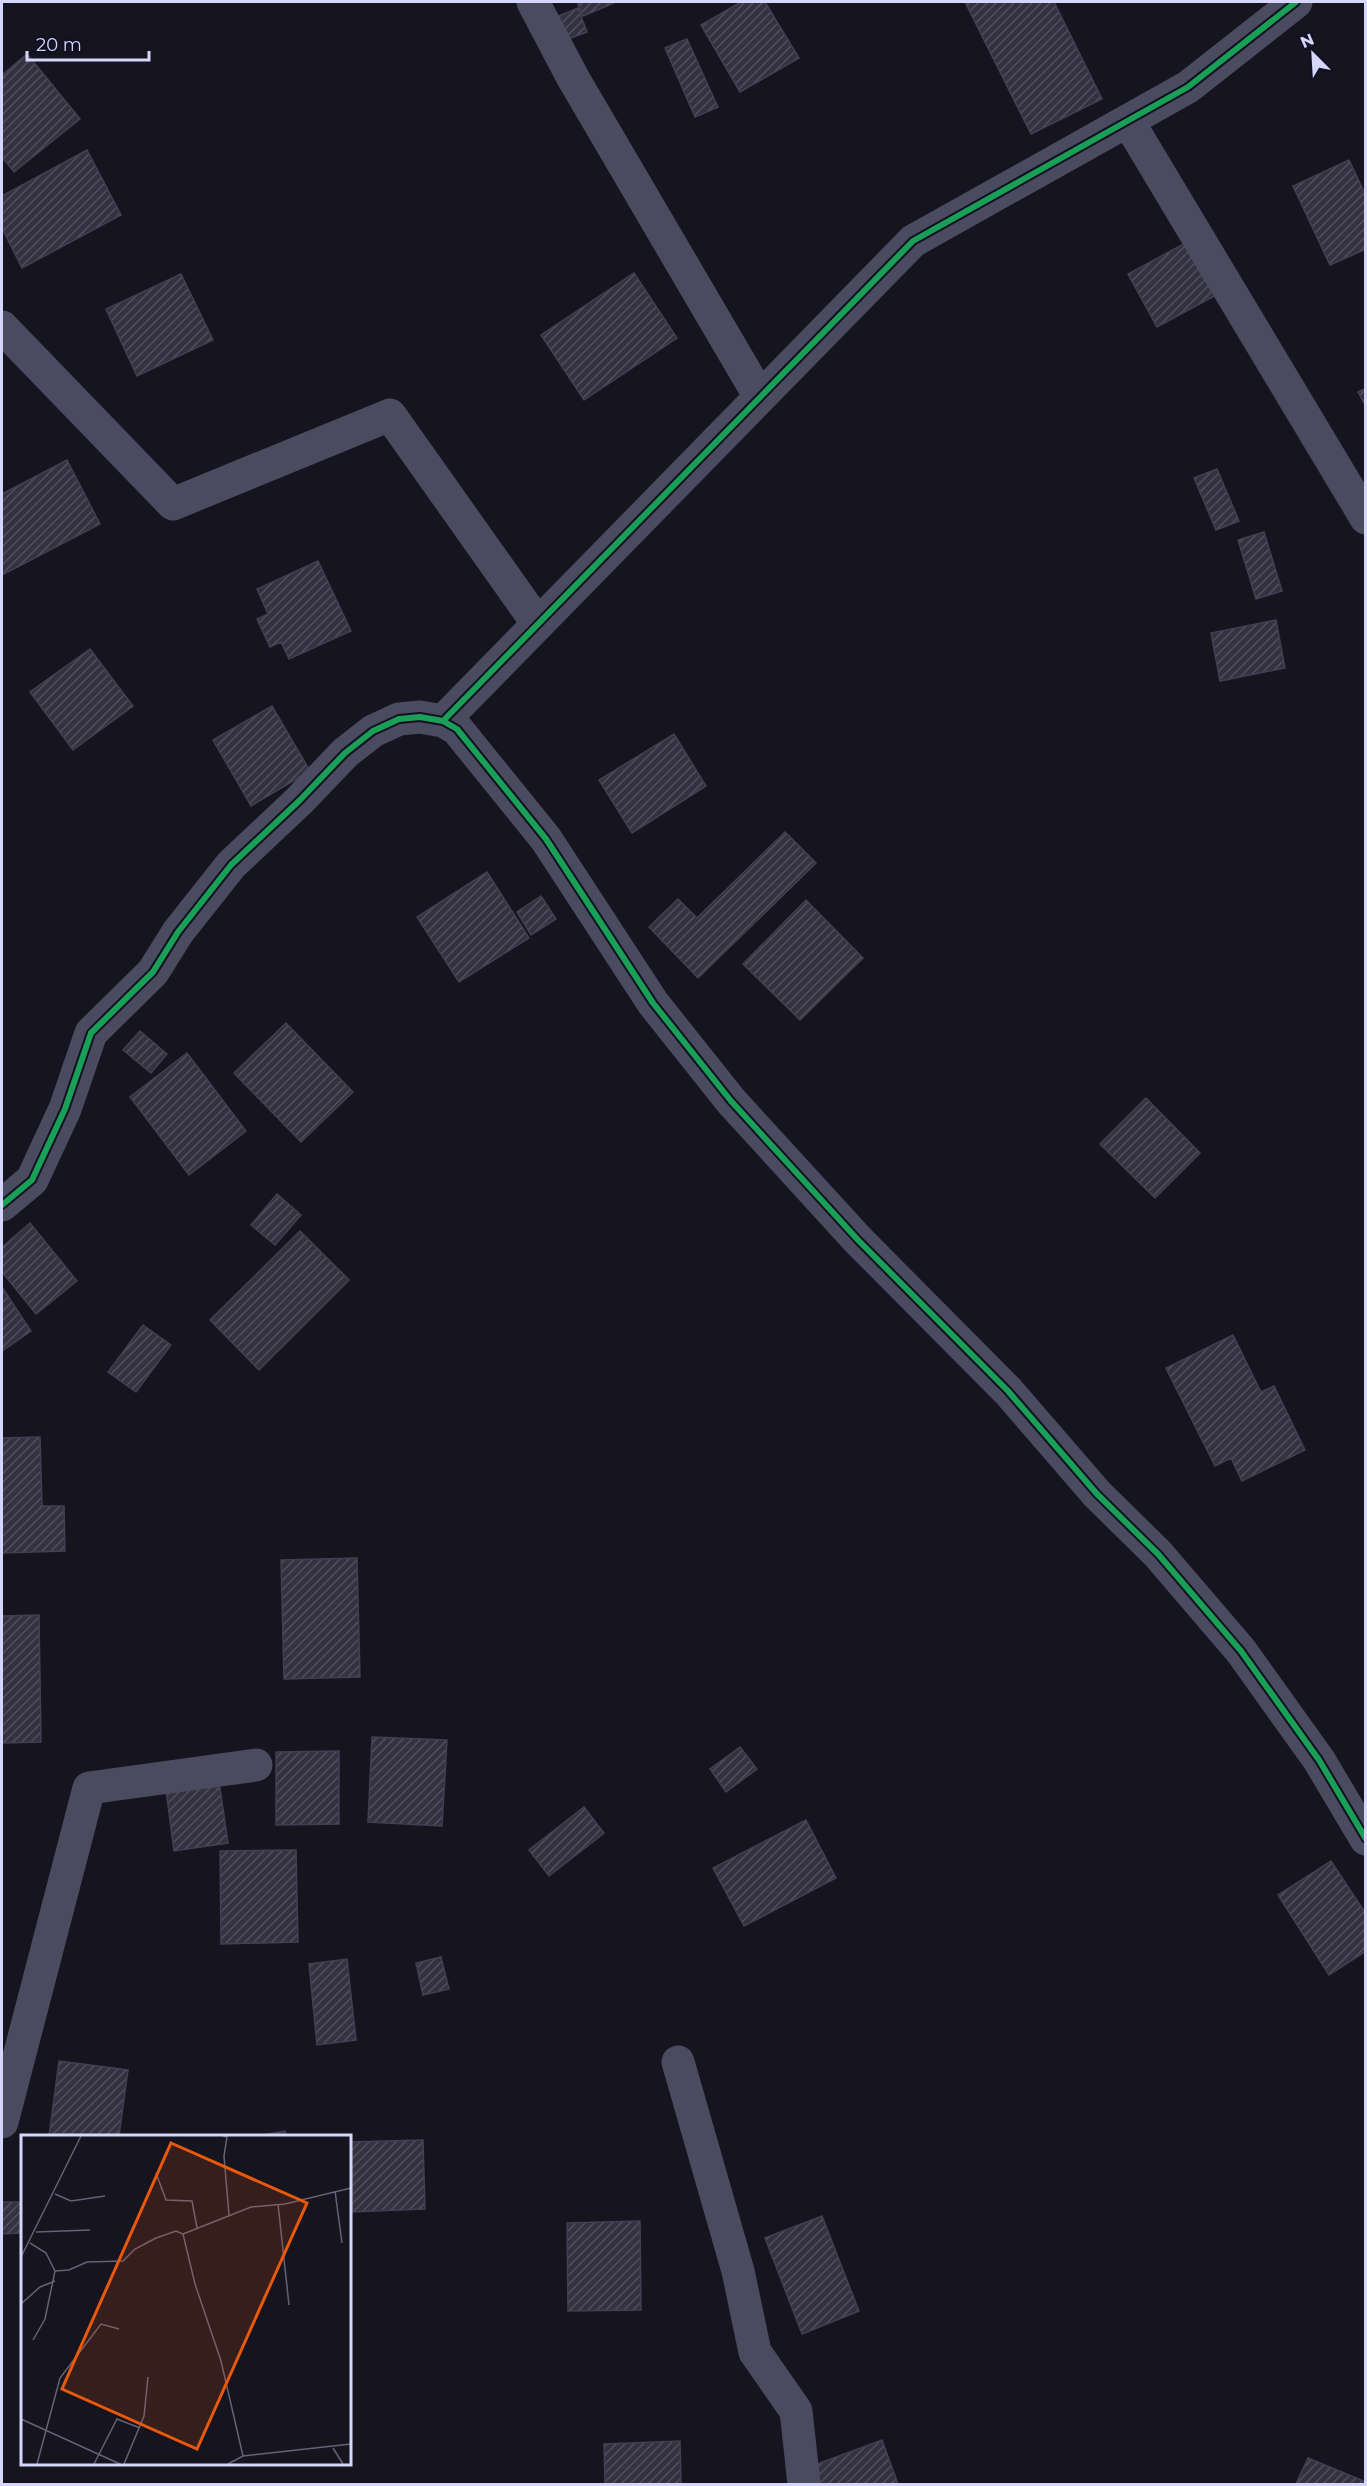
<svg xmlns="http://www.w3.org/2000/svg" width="1367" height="2486" font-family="Montserrat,sans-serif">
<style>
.building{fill:url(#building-hatch);stroke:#423f52;stroke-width:1.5}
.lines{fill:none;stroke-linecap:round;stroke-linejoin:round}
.minor{stroke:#4b4b5f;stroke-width:33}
.cycleway-casing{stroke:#121023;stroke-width:10}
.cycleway{stroke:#1a9f57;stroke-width:6}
.inset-road{fill:none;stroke:#636277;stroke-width:1.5}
.view{fill:#e8590c;fill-opacity:0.15;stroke:#e8590c;stroke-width:3}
.inset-edge{fill:none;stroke:#d6d6fc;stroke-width:3}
</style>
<defs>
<pattern id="building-hatch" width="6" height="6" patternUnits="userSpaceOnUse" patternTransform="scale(1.5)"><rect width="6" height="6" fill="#343241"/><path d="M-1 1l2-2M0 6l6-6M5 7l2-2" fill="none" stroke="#514f5d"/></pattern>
</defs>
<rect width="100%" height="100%" fill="#16141f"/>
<path class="building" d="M577,2H616L583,16Z
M741,2H765L799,58L740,92L701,25Z
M965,2H1054L1102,99L1031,134Z
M578,8L587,32L563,41L554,18Z
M687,39L718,107L695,117L665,48Z
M27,54L80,119L14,172L2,157V75Z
M87,150L121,215L22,268L2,228V196Z
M1349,160L1366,196V249L1330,265L1293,186Z
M1191,240L1220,293L1157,327L1128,274Z
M634,273L677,338L584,400L541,335Z
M181,274L213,340L137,376L106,309Z
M1366,388V407L1358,392Z
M67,460L100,524L2,575V494Z
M1217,469L1239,521L1216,530L1194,478Z
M1264,532L1282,591L1256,599L1238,540Z
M318,561L351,631L289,659L281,642L270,647L257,619L268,614L257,589Z
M1276,620L1285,668L1220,681L1211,633Z
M90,649L133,706L73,750L30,692Z
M272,706L310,771L251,806L213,740Z
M674,734L706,786L632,833L599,780Z
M785,832L816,863L698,978L649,927L678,899L697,918Z
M487,872L529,938L459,982L417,917Z
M541,896L556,919L531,935L517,912Z
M806,900L863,958L800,1020L743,964Z
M286,1023L353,1092L301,1142L234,1073Z
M140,1031L167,1054L151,1073L123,1050Z
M187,1053L246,1131L189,1175L130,1097Z
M1146,1098L1200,1153L1155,1198L1100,1144Z
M277,1194L301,1215L275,1245L251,1225Z
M30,1223L77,1281L36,1314L2,1272V1247Z
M300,1231L349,1280L259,1370L210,1320Z
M2,1287L31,1331L2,1351Z
M143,1325L171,1345L136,1392L108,1372Z
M1233,1335L1261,1392L1274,1386L1305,1450L1242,1481L1231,1458L1215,1466L1166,1368Z
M40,1437L42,1506H64L65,1551L2,1553V1438Z
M357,1558L360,1677L284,1679L281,1560Z
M39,1615L41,1742L2,1743V1616Z
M372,1737L447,1740L442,1826L368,1822Z
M740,1747L757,1769L726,1792L710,1769Z
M339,1751V1824L276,1825V1752Z
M219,1781L228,1843L174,1851L166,1790Z
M584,1807L604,1833L549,1876L529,1850Z
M806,1820L836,1878L744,1926L713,1868Z
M296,1850L298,1942L221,1944L220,1851Z
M1331,1861L1366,1914V1951L1329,1975L1278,1895Z
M441,1957L449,1989L423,1995L416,1963Z
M347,1959L356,2040L317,2045L309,1964Z
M59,2061L128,2070L119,2136H49Z
M285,2131L286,2136H257Z
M423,2140L425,2209L350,2212V2142Z
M2,2202H22V2233L2,2234Z
M822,2216L859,2311L802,2334L765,2238Z
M640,2221L641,2310L568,2311L567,2223Z
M882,2440L898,2484H810L804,2469Z
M680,2441L681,2484H605L604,2444Z
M1308,2458L1366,2482V2484H1296Z"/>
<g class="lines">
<path class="minor" d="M533,2L573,78L760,397
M1128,121L1366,518
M2,327L173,504L390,415L538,624
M443,721L913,241L1188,87L1296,2
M2,1205L32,1180L65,1109L91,1033L153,972L178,932L231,865L299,801L345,753L373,731L399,719L420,717L443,721L457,729L546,839L653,1003L731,1101L858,1240L1008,1391L1097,1494L1158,1554L1241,1651L1319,1760L1366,1839
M678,2062L738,2271L755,2352L796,2411L804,2484
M2,2122L89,1788L256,1765"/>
<defs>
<path id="cycleway" d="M443,721L913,241L1188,87L1296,2
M2,1205L32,1180L65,1109L91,1033L153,972L178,932L231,865L299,801L345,753L373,731L399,719L420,717L443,721L457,729L546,839L653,1003L731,1101L858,1240L1008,1391L1097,1494L1158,1554L1241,1651L1319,1760L1366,1839"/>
</defs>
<use href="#cycleway" class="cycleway-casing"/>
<use href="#cycleway" class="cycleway"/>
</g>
<g transform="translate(21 2135)">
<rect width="330" height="330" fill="#16141f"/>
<path class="inset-road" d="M202,1L206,2L203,21L208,80M135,38L145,65L171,66L176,93M314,56L321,108M34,59L50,66L84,61M257,69L268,170M15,97L69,95M162,99L230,72L264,69L330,53M9,108L25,118L34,136L24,184L12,205M0,122L60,1M34,136L48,135L66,127L102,126L114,114L135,103L155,96L162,99L174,149L200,226L222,321M0,169L19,152L34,146M0,284L99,329M312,313L322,329M16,329L39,243L80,189L98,194M73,329L96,284L119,293M103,329L123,281L127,242M207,329L222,321L330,309"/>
<path class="view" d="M150,8L286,68L176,314L41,254Z"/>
<rect width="330" height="330" class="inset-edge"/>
</g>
<rect width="1367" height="2486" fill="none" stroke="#d6d6fc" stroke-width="6"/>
<g transform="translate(1313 54) rotate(336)" stroke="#121023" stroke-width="4.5" paint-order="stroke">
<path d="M0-4.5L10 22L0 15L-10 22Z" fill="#d6d6fc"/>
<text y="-9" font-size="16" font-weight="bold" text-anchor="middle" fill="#d6d6fc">N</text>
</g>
<path d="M27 51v9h122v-9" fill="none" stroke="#d6d6fc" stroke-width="3"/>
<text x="36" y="51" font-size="18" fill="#d6d6fc" stroke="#121023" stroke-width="4.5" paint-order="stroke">20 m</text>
</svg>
